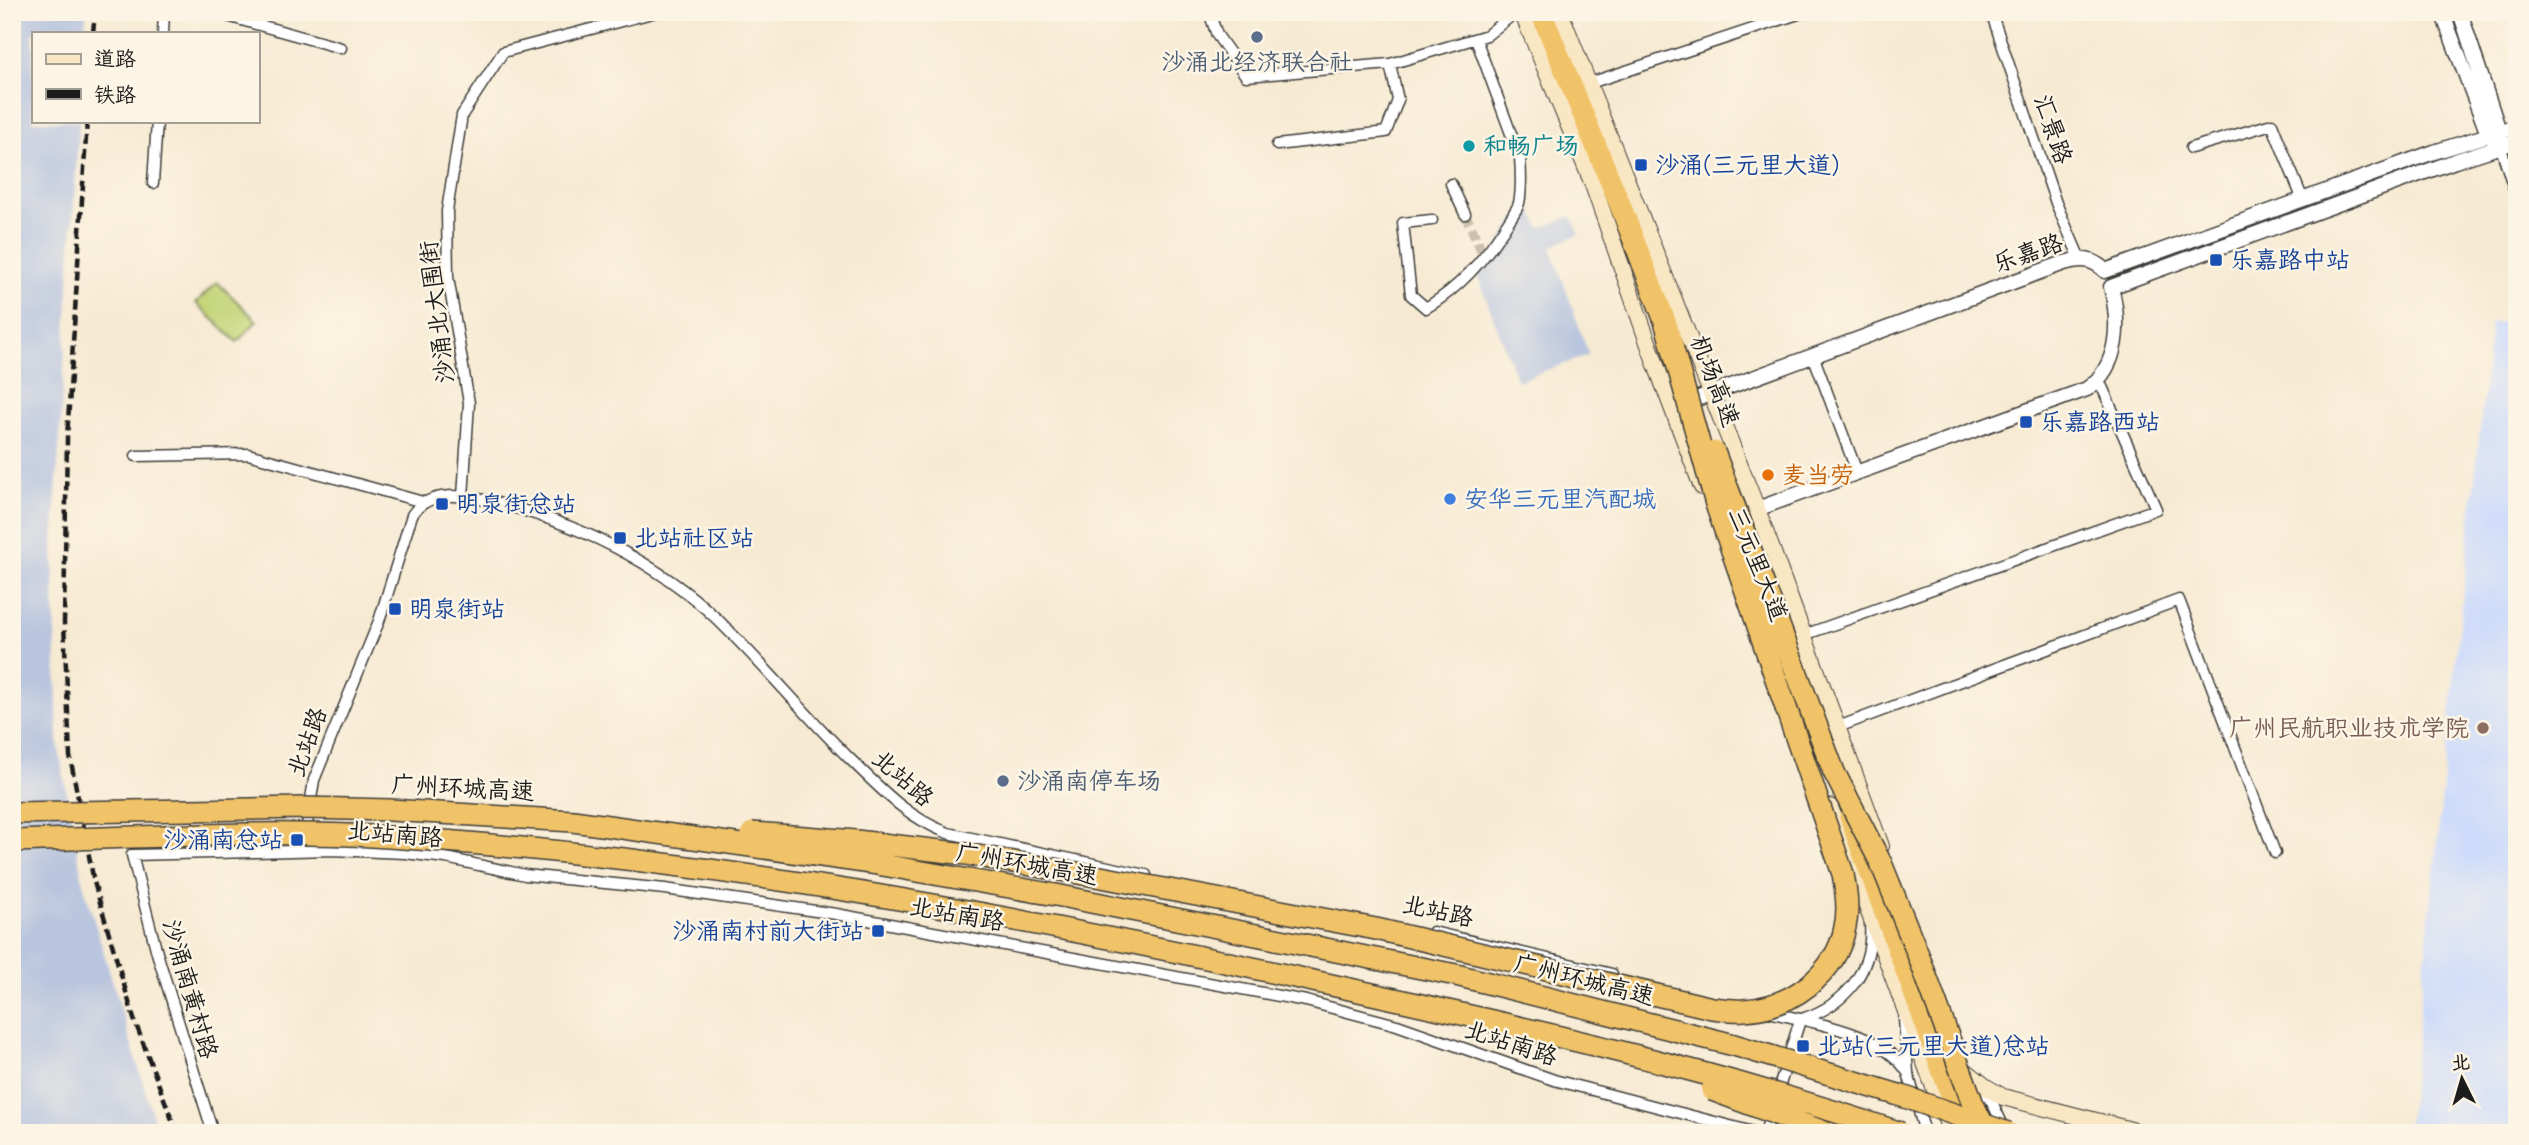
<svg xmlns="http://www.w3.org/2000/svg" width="2529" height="1145" font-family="'Comic Neue','LXGW WenKai TC',sans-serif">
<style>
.built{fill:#cedbfa}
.industrial{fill:#b9c5de}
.green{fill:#c2d477;stroke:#6f784a;stroke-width:2}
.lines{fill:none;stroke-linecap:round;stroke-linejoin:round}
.minor-tunnel{stroke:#cbc1ae;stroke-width:10;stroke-dasharray:10 5;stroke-linecap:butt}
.minor-casing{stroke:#3d3b37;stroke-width:13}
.tertiary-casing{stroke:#3d3b37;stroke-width:17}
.secondary-casing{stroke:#3d3b37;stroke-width:18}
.motorway-casing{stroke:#3d3b37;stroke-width:24}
.minor{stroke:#fff;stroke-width:10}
.tertiary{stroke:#fff;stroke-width:14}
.secondary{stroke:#f9e7c3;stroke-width:16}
.motorway{stroke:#f0c369;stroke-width:21}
.rail{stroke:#1c1c1c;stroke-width:4.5;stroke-dasharray:10 5;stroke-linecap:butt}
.motorway-bridge-casing{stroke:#3d3b37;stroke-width:24;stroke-linecap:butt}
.motorway-bridge{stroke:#f0c369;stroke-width:21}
.service-dot{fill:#5c6f8a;stroke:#fcf5e5;stroke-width:2.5}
.culture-dot{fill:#0f9aa8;stroke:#fcf5e5;stroke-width:2.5}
.transit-dot{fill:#1a4fb4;stroke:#fcf5e5;stroke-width:2.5}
.food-dot{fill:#e8710a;stroke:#fcf5e5;stroke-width:2.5}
.shop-dot{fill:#3f7fe0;stroke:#fcf5e5;stroke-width:2.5}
.education-dot{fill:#8d6e63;stroke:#fcf5e5;stroke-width:2.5}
.labels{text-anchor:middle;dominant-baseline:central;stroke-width:5;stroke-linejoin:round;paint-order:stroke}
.service-label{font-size:24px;fill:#4e5e75;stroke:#fcf5e5}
.street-label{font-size:24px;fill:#1c1c1c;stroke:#fcf5e5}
.culture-label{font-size:24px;fill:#0d838f;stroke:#fcf5e5;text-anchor:start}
.transit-label{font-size:24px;fill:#164399;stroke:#fcf5e5;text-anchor:start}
.food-label{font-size:24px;fill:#c56008;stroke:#fcf5e5;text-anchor:start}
.shop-label{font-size:24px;fill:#366cbe;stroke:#fcf5e5;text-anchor:start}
.education-label{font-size:24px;fill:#785e54;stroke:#fcf5e5;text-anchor:end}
</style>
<rect width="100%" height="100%" fill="#fcf5e5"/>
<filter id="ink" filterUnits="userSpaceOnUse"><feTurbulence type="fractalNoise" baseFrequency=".0143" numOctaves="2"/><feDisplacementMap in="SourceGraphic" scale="14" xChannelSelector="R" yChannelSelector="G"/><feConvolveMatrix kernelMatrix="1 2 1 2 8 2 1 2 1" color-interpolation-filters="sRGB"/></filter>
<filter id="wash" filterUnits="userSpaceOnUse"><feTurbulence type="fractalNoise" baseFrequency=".00686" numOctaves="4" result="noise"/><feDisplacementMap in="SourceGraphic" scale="28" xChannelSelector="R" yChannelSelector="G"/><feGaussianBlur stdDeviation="1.57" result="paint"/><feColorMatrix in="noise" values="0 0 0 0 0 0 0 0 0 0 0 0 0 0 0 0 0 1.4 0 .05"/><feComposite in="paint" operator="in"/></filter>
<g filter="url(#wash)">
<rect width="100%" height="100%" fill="#f7ead3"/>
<path class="built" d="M2491,322L2517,323V1133H2407Z"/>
<path class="industrial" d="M12,12H86L85,33H33V121H79L53,546L58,743L83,883L158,1133H12Z
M1527,201L1540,228L1572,216L1579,234L1551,247L1589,355L1517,381L1478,276Z"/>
<path class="green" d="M217,282L257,321L237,342L196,303Z"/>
</g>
<g filter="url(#ink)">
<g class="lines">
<path class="minor-tunnel" d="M1465,214L1485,258"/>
<defs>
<path id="minor" d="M213,12L341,48
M1209,12L1217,35L1246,76L1390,64L1487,35L1516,12
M1991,12L2056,203L2080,259
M163,33L164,12
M1590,83L1804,12
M1277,145L1386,132L1398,100L1390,64
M2500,145L2517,198
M2191,148L2272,124L2303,200
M153,183L157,121
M1451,184L1465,214
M1432,220L1403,223L1411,295L1426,308C1459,288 1482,262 1503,230C1508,222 1514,214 1518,206C1522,197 1521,168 1520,158L1476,39
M1813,355L1857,472
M136,456L248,454L423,502
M463,497L469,403L448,277L447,211L462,115L503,52L656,12
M1804,635L2156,509L2099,380
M1838,727L2179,600L2275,853
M303,850L314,780L379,621L412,515C429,488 467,496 494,502C582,525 664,564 728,630C770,672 809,719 852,761C882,790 908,818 948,833L1146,875
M1433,932L1612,974
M1764,1011C1808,1022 1883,1031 1908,1073
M1802,1019C1845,1005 1874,971 1870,924
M1904,1019L1908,1073L1925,1133
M1980,1087L1992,1102L2005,1130
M213,1133L157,953L132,855L331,850L405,853L446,858L525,875L665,889L836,914L1306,1001L1397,1025L1554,1080L1757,1133
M1765,1133L1800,1020"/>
<path id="tertiary" d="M2442,12L2488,134L2494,139
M2460,12L2499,131L2500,140
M1680,405L2064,263C2081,258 2093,258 2105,271L2434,152L2517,126
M1757,509L2087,389C2120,366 2120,322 2111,287L2455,161L2517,141"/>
<path id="secondary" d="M1522,12L1592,182L1656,365L1702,487
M1560,12L1757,509L1881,846
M1830,807L1951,1133
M1962,1068L1986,1087L2003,1097L2143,1133"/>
<path id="motorway" d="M1541,12L1619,202L1665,321L1673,349
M1850,817L1965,1133"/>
</defs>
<use href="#minor" class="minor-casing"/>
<use href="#tertiary" class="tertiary-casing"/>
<use href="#secondary" class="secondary-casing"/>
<use href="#motorway" class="motorway-casing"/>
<use href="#minor" class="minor"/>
<use href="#tertiary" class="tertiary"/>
<use href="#secondary" class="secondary"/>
<use href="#motorway" class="motorway"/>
<path class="rail" d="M93,33L95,12
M87,121L67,438L64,623L70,756L94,882L134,1019L177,1133"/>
<defs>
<path id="motorway-bridge" d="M1714,452L1834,772L1881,863L1919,957L1973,1104L1985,1129
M12,813L304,808L390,810L573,821L871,863L1056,895L1456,975L1734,1045L1902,1096L2008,1133
M752,833L856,841L966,854L1101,877L1376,929L1712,1008C1722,1009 1733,1011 1744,1010C1790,1008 1837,974 1845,927C1849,910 1846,891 1843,874L1716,504L1673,349
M12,841C137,838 264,829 388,837C700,857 1008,914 1313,981C1510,1024 1708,1068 1901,1133
M1712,1090L1827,1133"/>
</defs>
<use href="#motorway-bridge" class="motorway-bridge-casing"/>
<use href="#motorway-bridge" class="motorway-bridge"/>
</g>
</g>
<g class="service-dot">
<circle cx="1257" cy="37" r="7"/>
<circle cx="1003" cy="781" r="7"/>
</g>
<circle class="culture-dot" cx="1469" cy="146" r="7"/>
<g class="transit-dot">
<rect x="1634" y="158" width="14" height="14" rx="3.5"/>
<rect x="2209" y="253" width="14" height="14" rx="3.5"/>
<rect x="2019" y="415" width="14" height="14" rx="3.5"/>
<rect x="435" y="497" width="14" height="14" rx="3.5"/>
<rect x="613" y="531" width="14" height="14" rx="3.5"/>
<rect x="388" y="602" width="14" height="14" rx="3.5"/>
<rect x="290" y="833" width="14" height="14" rx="3.5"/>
<rect x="871" y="924" width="14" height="14" rx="3.5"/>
<rect x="1796" y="1039" width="14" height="14" rx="3.5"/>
</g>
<circle class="food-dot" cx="1768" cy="475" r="7"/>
<circle class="shop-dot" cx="1450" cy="499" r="7"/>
<circle class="education-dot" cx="2483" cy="728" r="7"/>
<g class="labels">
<g class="service-label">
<text x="1257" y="62">沙涌北经济联合社</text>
<text x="1017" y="781" text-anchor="start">沙涌南停车场</text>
</g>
<g class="street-label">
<text transform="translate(2053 129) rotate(71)">汇景路</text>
<text transform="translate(2028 253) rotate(-19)">乐嘉路</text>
<text transform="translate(437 312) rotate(-97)">沙涌北大围街</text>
<text transform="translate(1715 381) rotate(69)">机场高速</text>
<text transform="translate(1758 564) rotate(68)">三元里大道</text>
<text transform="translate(307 742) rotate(-70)">北站路</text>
<text transform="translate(903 778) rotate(41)">北站路</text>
<text transform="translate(463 788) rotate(3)">广州环城高速</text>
<text transform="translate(395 834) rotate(5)">北站南路</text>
<text transform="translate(1027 864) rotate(10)">广州环城高速</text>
<text transform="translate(1438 911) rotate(12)">北站路</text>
<text transform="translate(957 914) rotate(10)">北站南路</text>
<text transform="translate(1584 980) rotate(14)">广州环城高速</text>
<text transform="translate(190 989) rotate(74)">沙涌南黄村路</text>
<text transform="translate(1511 1043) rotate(18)">北站南路</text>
</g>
<g class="culture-label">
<text x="1483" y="146">和畅广场</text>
</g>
<g class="transit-label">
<text x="1655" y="165">沙涌(三元里大道)</text>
<text x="2230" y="260">乐嘉路中站</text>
<text x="2040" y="422">乐嘉路西站</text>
<text x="456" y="504">明泉街总站</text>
<text x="634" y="538">北站社区站</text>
<text x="409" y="609">明泉街站</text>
<text x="283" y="840" text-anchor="end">沙涌南总站</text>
<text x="864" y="931" text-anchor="end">沙涌南村前大街站</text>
<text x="1817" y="1046">北站(三元里大道)总站</text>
</g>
<g class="food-label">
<text x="1782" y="475">麦当劳</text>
</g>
<g class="shop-label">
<text x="1464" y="499">安华三元里汽配城</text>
</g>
<g class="education-label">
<text x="2469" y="728">广州民航职业技术学院</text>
</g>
</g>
<rect width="2529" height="1145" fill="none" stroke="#fcf5e5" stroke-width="42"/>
<rect x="32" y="32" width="228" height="91" fill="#fcf5e5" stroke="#a29e95" stroke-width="2"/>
<rect x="46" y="54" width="35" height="10" fill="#f9e7c3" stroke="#a29e95" stroke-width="2"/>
<text x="94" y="66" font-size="21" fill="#1c1c1c">道路</text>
<rect x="46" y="89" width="35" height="10" fill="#1c1c1c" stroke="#a29e95" stroke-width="2"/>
<text x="94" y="102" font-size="21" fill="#1c1c1c">铁路</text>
<g transform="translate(2462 1079) rotate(355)" stroke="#fcf5e5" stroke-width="5" paint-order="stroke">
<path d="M0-5L12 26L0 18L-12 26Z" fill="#1c1c1c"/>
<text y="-10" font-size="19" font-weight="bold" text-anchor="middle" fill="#1c1c1c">北</text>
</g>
</svg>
